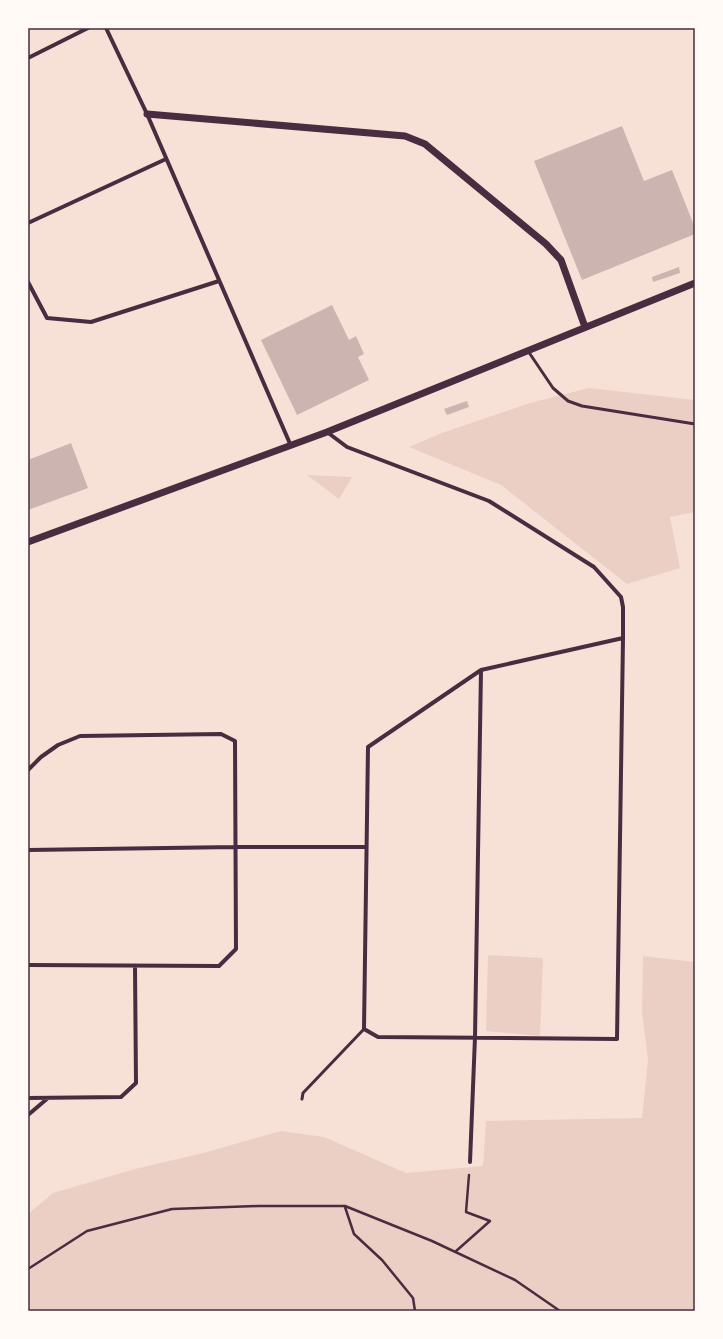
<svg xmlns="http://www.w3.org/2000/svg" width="723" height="1339" font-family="Ubuntu,sans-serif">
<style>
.green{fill:#ebcfc5}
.building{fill:#ccb4b1}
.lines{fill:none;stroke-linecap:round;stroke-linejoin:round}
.path{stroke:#4a2c40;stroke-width:2.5}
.service{stroke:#4a2c40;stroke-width:3}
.minor{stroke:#4a2c40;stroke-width:4}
.tertiary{stroke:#4a2c40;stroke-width:7}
.neatline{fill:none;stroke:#4a2c40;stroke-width:1.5}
</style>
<rect width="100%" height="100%" fill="#f7e1d7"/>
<path class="green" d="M589,388L695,400V512L670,517L680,568L627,584L501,485L409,447L439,434L530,403Z
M307,475L352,477L339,499Z
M488,955L543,958L540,1036L486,1031Z
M643,956L695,962V1311H28V1214L53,1193L135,1169L203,1153L281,1131L324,1137L406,1173L483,1166L486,1121L642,1118L648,1060L642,1012Z"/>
<path class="building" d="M622,126L644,181L672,170L695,228V234L582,280L534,161Z
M679,267L680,273L653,282L652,277Z
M332,305L349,340L356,336L364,354L358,357L369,380L297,415L261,340Z
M467,401L469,407L447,415L444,409Z
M71,443L88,488L28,510V460Z"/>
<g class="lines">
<path class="path" d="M345,1207L354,1234L382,1260L413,1298L415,1311
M455,1252L490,1221L466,1212L469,1175
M28,1269L87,1231L172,1209L258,1206H345L432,1241L515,1280L560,1311"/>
<path class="service" d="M528,351L553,388L568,401L582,406L695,424
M302,1099L303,1093L364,1029"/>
<path class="minor" d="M106,28L147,114L291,446
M28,58L88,28
M28,223L166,159
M28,282L47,318L91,322L219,281
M327,432L347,447L489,501L594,567L621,597L623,607V638L617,1039L378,1037L364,1029L368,747L481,670L623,638
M28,770L41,757L58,745L80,736L221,734L235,741L236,949L219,966L28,965
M28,850L235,847H366
M28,1098L121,1097L136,1083L135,966
M28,1115L48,1098
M470,1162L475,1037L481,670"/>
<path class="tertiary" d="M147,114L405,136L425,144L546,244L561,260L585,327
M28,542L327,432L695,283"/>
</g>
<rect width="723" height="1339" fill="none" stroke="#fffaf5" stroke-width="58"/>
<rect x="29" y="29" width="665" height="1281" class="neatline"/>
</svg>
